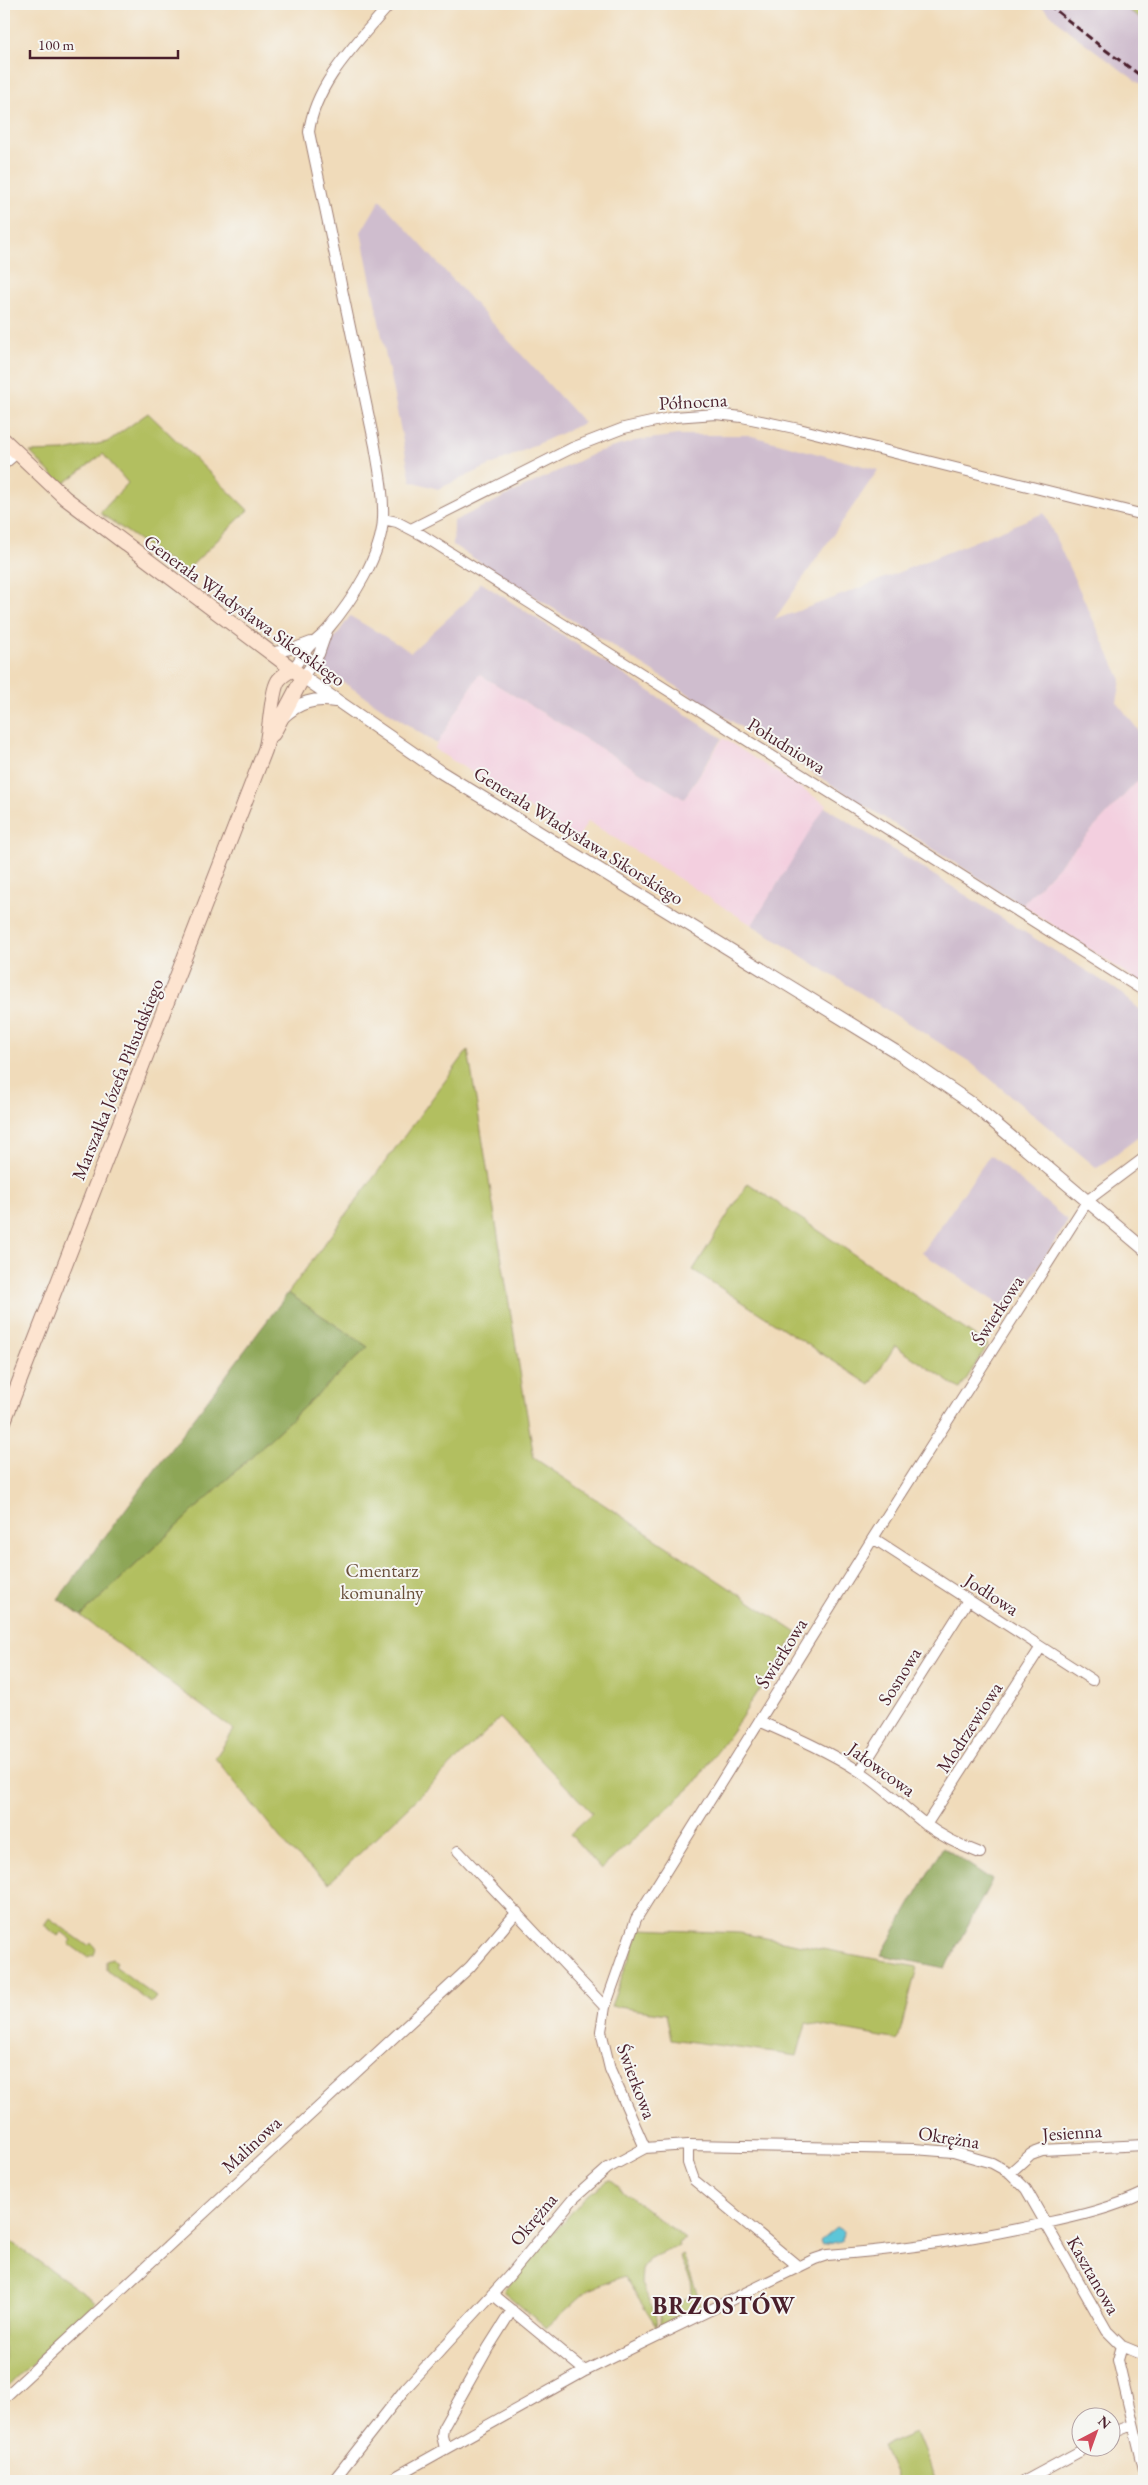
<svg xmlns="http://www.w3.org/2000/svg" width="1148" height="2485" font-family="'EB Garamond',serif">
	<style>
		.built { fill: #f3cfdf }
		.industrial { fill: #cfbdce }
		.green { fill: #b2bf61; stroke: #7e6f46 }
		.forest { fill: #8da657; stroke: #6c6241 }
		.water { fill: #5dc6d8; stroke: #547282 }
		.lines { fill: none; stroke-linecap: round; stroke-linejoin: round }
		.minor-casing { stroke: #9d7d72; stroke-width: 12 }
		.tertiary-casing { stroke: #9d7d72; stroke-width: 14 }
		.secondary-casing { stroke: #9d7d72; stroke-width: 16 }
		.minor { stroke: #fff; stroke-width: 10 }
		.tertiary { stroke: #fff; stroke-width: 12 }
		.secondary { stroke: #fde4d0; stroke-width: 14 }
		.rail { stroke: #4a1f2b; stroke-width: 3; stroke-dasharray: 8 4; stroke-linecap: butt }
		.labels { text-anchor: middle; stroke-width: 4; stroke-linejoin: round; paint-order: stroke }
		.street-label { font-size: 19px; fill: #4a1f2b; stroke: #f6f6f2 }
		.park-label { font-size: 19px; fill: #694f3b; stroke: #f6f6f2 }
		.district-label { font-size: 24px; font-weight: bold; letter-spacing: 1px; fill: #4a1f2b; stroke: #f6f6f2 }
	</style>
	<rect width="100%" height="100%" fill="#f6f6f2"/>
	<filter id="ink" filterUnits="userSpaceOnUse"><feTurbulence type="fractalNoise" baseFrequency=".02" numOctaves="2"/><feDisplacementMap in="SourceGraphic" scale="10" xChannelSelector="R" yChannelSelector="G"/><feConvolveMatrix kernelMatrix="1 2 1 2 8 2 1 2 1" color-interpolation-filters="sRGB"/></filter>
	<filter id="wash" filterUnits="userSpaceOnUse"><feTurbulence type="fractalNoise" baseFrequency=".0096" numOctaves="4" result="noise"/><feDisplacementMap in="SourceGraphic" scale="20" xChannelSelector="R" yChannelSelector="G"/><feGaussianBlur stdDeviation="1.12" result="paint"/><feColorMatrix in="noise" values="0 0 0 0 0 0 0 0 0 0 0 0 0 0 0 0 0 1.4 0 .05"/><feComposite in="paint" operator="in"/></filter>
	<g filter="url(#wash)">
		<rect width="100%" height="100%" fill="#f0dbba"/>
		<path class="built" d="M479,674L684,799L723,738L827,805L752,925L588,821L578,838L434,749Z
			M1144,774V985L1022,905Z"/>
		<path class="industrial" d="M1039,4H1119L1144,20V87L1070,32Z
			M380,200L584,423L438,489L411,481L361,232Z
			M678,435H748L878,470L774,620L860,588L1044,513L1121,680L1117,702L1144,738V774L1022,905L453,545L454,521L597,452L635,441Z
			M480,582L722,738L684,799L479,674L437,744L320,667L330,645L350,616L411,652L469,599Z
			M825,807L1117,990L1144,1013V1133L1097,1168L970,1062L752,925Z
			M990,1155L1068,1221L1010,1311L922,1253Z"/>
		<path class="green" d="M1119,4H1144V20Z
			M148,413L248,510L185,572L100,513L128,483L103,454L62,485L30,452L64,451L107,442Z
			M468,1050L534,1458L797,1633L733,1730L693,1785L601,1869L570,1834L592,1813L500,1718L329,1883L290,1850L215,1758L234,1730L81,1616L368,1347L288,1293Z
			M748,1183L988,1345L960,1389L895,1346L870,1385L693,1270Z
			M49,1918L88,1946L91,1943L96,1949L94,1955L87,1957L69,1944L72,1940L62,1932L58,1936L44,1925Z
			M640,1929L740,1933L917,1967L898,2040L806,2023L797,2056L671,2039L666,2014L611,2006Z
			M112,1959L117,1963L115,1966L156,1997L151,2003L106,1970V1961Z
			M609,2180L685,2239L678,2243L679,2246L650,2258L642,2270L641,2284L655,2311L657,2328L624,2276L588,2290L546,2328L503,2291L585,2197Z
			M4,2237L96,2302L4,2390Z
			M683,2254L702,2307L660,2327V2313L687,2298L692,2291L691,2282L680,2256Z
			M916,2432L936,2481H897L882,2446Z"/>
		<path class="forest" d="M288,1293L368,1347L81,1616L58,1599Z
			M943,1847L992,1880L945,1968L881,1955Z"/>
		<path class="water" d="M836,2228L843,2232L842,2241L822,2245L820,2241Z"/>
	</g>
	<g filter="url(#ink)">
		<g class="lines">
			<defs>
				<path id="minor" d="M4,464L17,453
					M383,519L397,522L422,535L1144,991
					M411,529L572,448L624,428L674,417L716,414L742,417L799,429L1144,515
					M270,653L295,648L311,642
					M293,669C298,662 303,654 308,648C314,641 322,636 328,629C351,602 382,555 383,518C384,494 379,470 375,446L309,132C315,82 359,41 390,4
					M303,677L319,654L327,631
					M873,1538L1092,1680
					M759,1721C793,1736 828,1751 859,1771C883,1786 903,1807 925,1824C941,1836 961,1846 980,1853
					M860,1771L968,1600
					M926,1825L1041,1647
					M458,1851L605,2007
					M688,2145V2163L694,2180L799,2267
					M645,2148L610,2069L601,2031L605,2007L636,1919L873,1538L1088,1200L1144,1158
					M1010,2173L1031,2154L1042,2150L1144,2145
					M492,2294L585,2371
					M1122,2346L1118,2360L1144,2469
					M4,2398L470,1967L517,1912
					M1110,2434L1132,2425
					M445,2448L442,2436L443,2428L488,2348L512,2310
					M333,2481L405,2389L509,2276L573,2199L608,2168L645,2148L688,2145L914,2149L953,2152L992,2163L1010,2173L1026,2189L1107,2331L1122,2346L1144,2355
					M388,2481L585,2371L815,2259L827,2255C901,2250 973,2239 1046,2223C1079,2216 1113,2208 1144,2193
					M1025,2481L1086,2448"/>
				<path id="tertiary" d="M303,677L439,771L895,1051L971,1103L1144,1249
					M283,717C299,702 314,698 335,701"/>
				<path id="secondary" d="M4,440L65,498L303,677L273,734
					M4,1421L265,750C270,734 271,692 278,681C281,676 287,673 293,669"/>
			</defs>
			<use href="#minor" class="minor-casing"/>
			<use href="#tertiary" class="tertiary-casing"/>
			<use href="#secondary" class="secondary-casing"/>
			<use href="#minor" class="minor"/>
			<use href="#tertiary" class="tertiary"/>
			<use href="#secondary" class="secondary"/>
			<path class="rail" d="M1048,4L1100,46L1144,78"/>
		</g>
	</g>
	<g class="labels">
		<g class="street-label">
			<text transform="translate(693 401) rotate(-3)" y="7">Północna</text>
			<text transform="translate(245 610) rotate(36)" y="7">Generała Władysława Sikorskiego</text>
			<text transform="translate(787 745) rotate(32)" y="7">Południowa</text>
			<text transform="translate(579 835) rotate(32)" y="7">Generała Władysława Sikorskiego</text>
			<text transform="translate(117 1079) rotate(-68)" y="7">Marszałka Józefa Piłsudskiego</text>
			<text transform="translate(997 1310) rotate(-57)" y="7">Świerkowa</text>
			<text transform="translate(992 1594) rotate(33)" y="7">Jodłowa</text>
			<text transform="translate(781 1653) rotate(-58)" y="7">Świerkowa</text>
			<text transform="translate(899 1676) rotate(-58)" y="7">Sosnowa</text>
			<text transform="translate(969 1727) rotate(-57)" y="7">Modrzewiowa</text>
			<text transform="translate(882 1769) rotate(36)" y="7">Jałowcowa</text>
			<text transform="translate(637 2081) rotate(69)" y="7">Świerkowa</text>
			<text transform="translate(1072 2132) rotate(-4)" y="7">Jesienna</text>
			<text transform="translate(949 2137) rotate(9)" y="7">Okrężna</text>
			<text transform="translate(251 2144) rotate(-43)" y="7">Malinowa</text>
			<text transform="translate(533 2219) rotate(-50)" y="7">Okrężna</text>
			<text transform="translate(1094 2275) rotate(60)" y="7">Kasztanowa</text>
		</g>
		<g class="park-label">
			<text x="382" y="1577">Cmentarz<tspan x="382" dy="22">komunalny</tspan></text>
		</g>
		<g class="district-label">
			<text x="724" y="2314">BRZOSTÓW</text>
		</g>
	</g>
	<rect width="1148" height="2485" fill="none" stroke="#f6f6f2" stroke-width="20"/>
	<g transform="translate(1096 2432) rotate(41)"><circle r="24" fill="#f6f6f2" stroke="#b1a0a2"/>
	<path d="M0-4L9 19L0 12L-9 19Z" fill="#d1495b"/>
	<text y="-8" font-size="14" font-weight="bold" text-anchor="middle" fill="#4a1f2b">N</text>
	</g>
	<path d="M30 50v8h148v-8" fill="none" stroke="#4a1f2b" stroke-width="2.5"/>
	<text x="38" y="50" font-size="15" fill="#4a1f2b" stroke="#f6f6f2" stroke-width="4" paint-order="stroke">100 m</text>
</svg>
